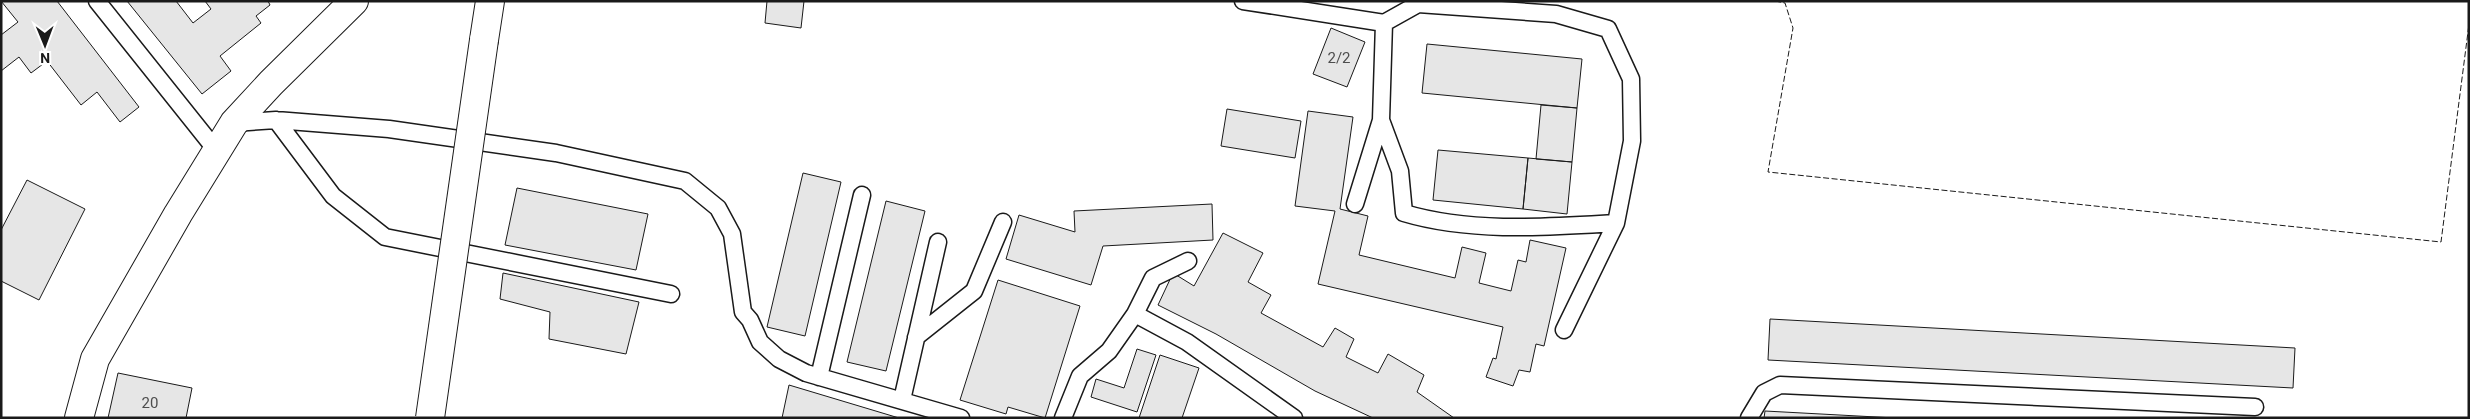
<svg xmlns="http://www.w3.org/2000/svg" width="2470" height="419" font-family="Roboto,sans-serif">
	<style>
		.building { fill: #e6e6e6; stroke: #1a1a1a }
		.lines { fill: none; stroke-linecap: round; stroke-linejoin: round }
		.lane-casing { stroke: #1a1a1a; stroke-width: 19 }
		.street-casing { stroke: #1a1a1a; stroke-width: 30 }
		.secondary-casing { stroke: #1a1a1a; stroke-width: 30 }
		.lane { stroke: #fff; stroke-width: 16 }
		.street { stroke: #fff; stroke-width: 28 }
		.secondary { stroke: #fff; stroke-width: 28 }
		.secondary-bridge-casing { stroke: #1a1a1a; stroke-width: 30; stroke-linecap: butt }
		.secondary-bridge { stroke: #fff; stroke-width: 28 }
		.fence { stroke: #1a1a1a; stroke-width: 1; stroke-dasharray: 6 2.5; stroke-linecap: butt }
		.labels { text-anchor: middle; stroke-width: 4; stroke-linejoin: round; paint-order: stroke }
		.number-label { font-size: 15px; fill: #4d4d4d }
	</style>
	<rect width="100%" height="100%" fill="#fff"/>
	<path class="building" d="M1,1H57L139,107L120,122L97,92L81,105L47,61L31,73L19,57L1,71V35L18,22Z
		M127,1H176L193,23L211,9L205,1H268L270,5L256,16L261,23L220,56L231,71L202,94Z
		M767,1H804L801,28L765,23Z
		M1331,28L1365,42L1347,87L1313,74Z
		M1427,44L1582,59L1577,108L1422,93Z
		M1541,105L1577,108L1572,162L1536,159Z
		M1227,109L1301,121L1295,158L1221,146Z
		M1308,111L1353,117L1340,209L1368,216L1359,255L1455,278L1462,247L1486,253L1479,283L1511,291L1518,260L1526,262L1530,240L1566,248L1544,346L1536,344L1530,372L1519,370L1513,386L1486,377L1493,358L1496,359L1503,327L1318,284L1335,211L1295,206Z
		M1438,150L1528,158L1523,209L1433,200Z
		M1528,158L1572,162L1567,214L1523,209Z
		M803,173L841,182L805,336L767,327Z
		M27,180L85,209L39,300L1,281V230Z
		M517,188L648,214L636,270L505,245Z
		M886,201L925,211L886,371L847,362Z
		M1212,204L1213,240L1103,246L1091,285L1006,259L1019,215L1075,232L1074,211Z
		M1223,233L1263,253L1248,282L1271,295L1261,313L1323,347L1335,328L1354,339L1346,357L1378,373L1388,354L1424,375L1417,392L1454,418H1373L1315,391L1216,334L1158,305L1173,273L1194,286Z
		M503,273L639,302L626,354L549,339L550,312L500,299Z
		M998,280L1080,306L1045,418L1008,407L1006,414L960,400Z
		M1770,319L2295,348L2293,388L1768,360Z
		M1137,349L1156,355L1137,412L1091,397L1096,379L1124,388Z
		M1160,355L1199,368L1182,418H1139Z
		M118,373L192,388L186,418H108Z
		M789,385L899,418H782Z
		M1765,411L1895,418H1764Z"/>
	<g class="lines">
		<defs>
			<path id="lane" d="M97,1L216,150
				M1243,1L1384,23
				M276,120L333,196L385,237L671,294
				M1381,120L1400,171L1404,213C1471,233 1547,227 1616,223
				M234,123L276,120L389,129L556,153L685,181L718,208L732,234L743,312L750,320L760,342L779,359L806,373L961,418
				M1355,204L1381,120L1384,23L1418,4L1556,14L1608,29L1631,79L1632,141L1616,223L1564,330
				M1135,314L1187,342L1294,418
				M916,337L974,291L1003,222
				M819,377L862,195
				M902,400L938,242
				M1063,418L1080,376L1109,351L1135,314L1153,278L1188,261
				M1749,418L1764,393L1780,385L2255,407"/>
			<path id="street" d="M79,418L95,359L178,214L234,123L271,83L354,1"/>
			<path id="secondary" d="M484,40L490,1"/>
		</defs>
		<use href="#lane" class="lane-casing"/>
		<use href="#street" class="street-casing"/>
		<use href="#secondary" class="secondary-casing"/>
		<use href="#lane" class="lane"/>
		<use href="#street" class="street"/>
		<use href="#secondary" class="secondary"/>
		<defs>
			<path id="secondary-bridge" d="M430,418L484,40"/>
		</defs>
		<use href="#secondary-bridge" class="secondary-bridge-casing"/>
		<use href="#secondary-bridge" class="secondary-bridge"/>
		<path class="fence" d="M1775,1L1785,3L1793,28L1768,172L2441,242L2469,24"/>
	</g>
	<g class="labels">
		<g class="number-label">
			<text x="1339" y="63">2/2</text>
			<text x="150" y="408">20</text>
		</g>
	</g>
	<rect width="2470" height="419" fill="none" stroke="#1a1a1a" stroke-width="5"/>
	<g transform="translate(45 45) rotate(179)" stroke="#ffffff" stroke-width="4" paint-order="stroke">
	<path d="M0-4L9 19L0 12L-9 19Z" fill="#1a1a1a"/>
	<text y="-8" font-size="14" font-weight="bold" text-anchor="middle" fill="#1a1a1a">N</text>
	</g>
</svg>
